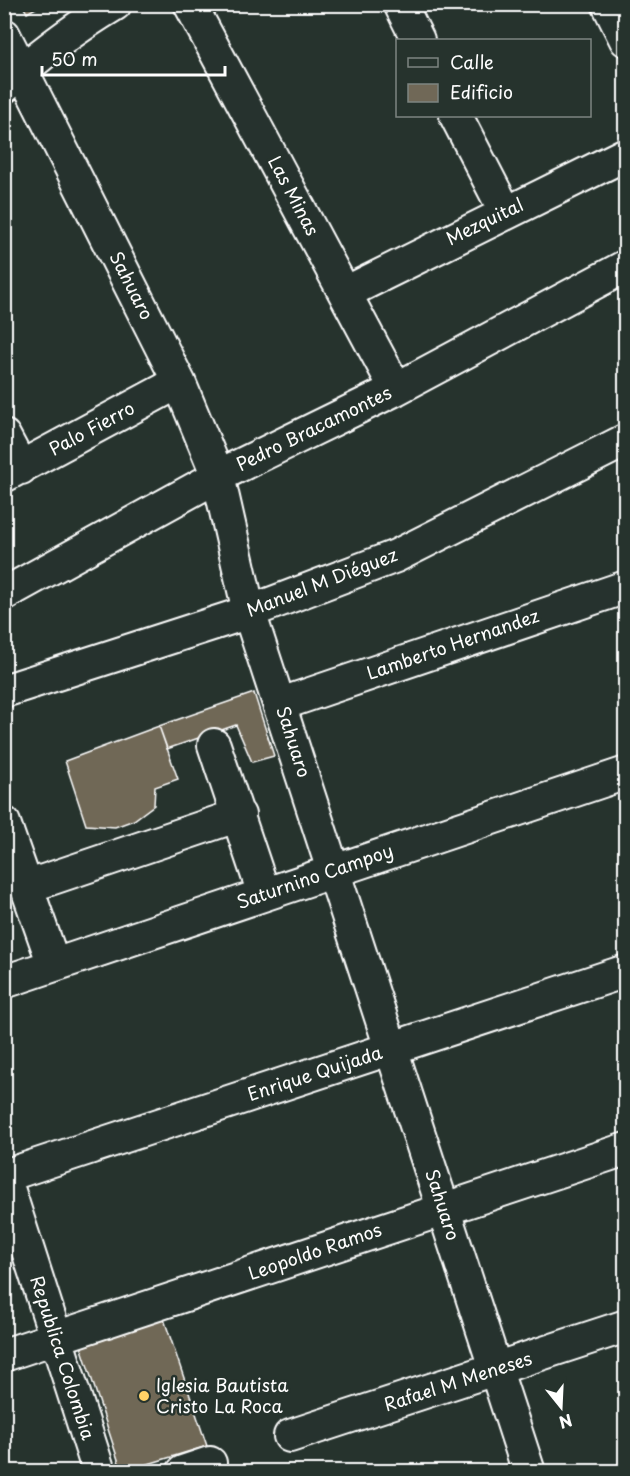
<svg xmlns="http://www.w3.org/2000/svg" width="630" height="1476" font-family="'Playpen Sans',sans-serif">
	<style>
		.building { fill: #706857; stroke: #fff; stroke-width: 1.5 }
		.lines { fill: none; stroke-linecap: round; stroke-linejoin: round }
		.minor-casing { stroke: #fff; stroke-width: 36 }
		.minor { stroke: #26332d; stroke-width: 32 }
		.poi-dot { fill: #ffd166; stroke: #26332d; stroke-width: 2 }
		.labels { text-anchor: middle; stroke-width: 5; stroke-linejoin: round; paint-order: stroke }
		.street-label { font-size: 18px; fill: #fff; stroke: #26332d }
		.poi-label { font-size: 18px; fill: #fff; stroke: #26332d; text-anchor: start }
	</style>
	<rect width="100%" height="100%" fill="#26332d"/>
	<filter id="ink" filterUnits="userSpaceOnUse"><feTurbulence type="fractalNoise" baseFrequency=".0167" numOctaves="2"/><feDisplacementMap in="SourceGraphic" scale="12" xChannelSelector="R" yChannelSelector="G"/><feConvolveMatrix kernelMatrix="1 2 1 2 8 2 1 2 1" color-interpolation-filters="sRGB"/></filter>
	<g filter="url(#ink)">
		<path class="building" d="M22,4H43L27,13Z
			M254,693L274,756L252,762L236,725L167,749L159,726Z
			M159,726L178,779L155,787L154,805L134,820L115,827L86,825L65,761Z
			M164,1319L207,1446L122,1472L81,1346Z"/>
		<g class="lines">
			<defs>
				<path id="minor" d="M190,4L396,389
					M400,4L418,40
					M608,4L626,40
					M4,35L179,382L218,476L249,612L529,1472
					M4,87C37,56 75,28 115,4
					M456,116L505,211
					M345,293L626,154
					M4,436L21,468
					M4,476L179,382
					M4,594L218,476L396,389L626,266
					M4,691L249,612L396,556L626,440
					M281,704L626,587
					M214,745L264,894
					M4,823L54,965
					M26,887L239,815
					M4,982L626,773
					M4,1176L626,971
					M4,1176L99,1472
					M4,1355L626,1149
					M290,1436L626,1326
					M183,1472L210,1463"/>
			</defs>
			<use href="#minor" class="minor-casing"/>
			<use href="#minor" class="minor"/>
		</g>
	</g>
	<circle class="poi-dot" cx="144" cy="1396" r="6"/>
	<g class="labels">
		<g class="street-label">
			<text transform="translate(293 196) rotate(62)" y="6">Las Minas</text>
			<text transform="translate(485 222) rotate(-26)" y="6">Mezquital</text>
			<text transform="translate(131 286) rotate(63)" y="6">Sahuaro</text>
			<text transform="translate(92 429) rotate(-28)" y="6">Palo Fierro</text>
			<text transform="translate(314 429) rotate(-26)" y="6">Pedro Bracamontes</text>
			<text transform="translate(322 583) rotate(-21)" y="6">Manuel M Diéguez</text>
			<text transform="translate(453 645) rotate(-19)" y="6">Lamberto Hernandez</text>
			<text transform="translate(293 742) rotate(72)" y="6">Sahuaro</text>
			<text transform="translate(315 877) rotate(-19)" y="6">Saturnino Campoy</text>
			<text transform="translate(315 1074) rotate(-18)" y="6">Enrique Quijada</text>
			<text transform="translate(442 1205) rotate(72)" y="6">Sahuaro</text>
			<text transform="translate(315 1252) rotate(-19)" y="6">Leopoldo Ramos</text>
			<text transform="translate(62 1358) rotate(72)" y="6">Republica Colombia</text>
			<text transform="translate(458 1382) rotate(-18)" y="6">Rafael M Meneses</text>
		</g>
		<g class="poi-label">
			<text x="156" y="1392">Iglesia Bautista<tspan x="156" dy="21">Cristo La Roca</tspan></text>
		</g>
	</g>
	<rect width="630" height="1476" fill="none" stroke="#26332d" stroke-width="24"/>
	<rect x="12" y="12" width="606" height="1452" fill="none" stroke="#fff" stroke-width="2" filter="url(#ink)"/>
	<rect x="396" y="39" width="195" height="78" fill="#26332d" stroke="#7d8581" stroke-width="1.5"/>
	<rect x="408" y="58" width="30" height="9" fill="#26332d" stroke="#7d8581" stroke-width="1.5"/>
	<text x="450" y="69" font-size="18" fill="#ffffff">Calle</text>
	<rect x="408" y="84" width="30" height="18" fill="#706857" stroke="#7d8581" stroke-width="1.5"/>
	<text x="450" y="99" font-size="18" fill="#ffffff">Edificio</text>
	<g transform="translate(561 1407) rotate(162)" stroke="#26332d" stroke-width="4.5" paint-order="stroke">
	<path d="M0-4.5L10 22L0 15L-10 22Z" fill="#ffffff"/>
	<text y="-9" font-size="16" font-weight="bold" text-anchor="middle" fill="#ffffff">N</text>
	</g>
	<path d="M42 66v9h183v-9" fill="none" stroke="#ffffff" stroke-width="3"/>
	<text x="51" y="66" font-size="18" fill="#ffffff" stroke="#26332d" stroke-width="4.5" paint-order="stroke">50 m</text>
</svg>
